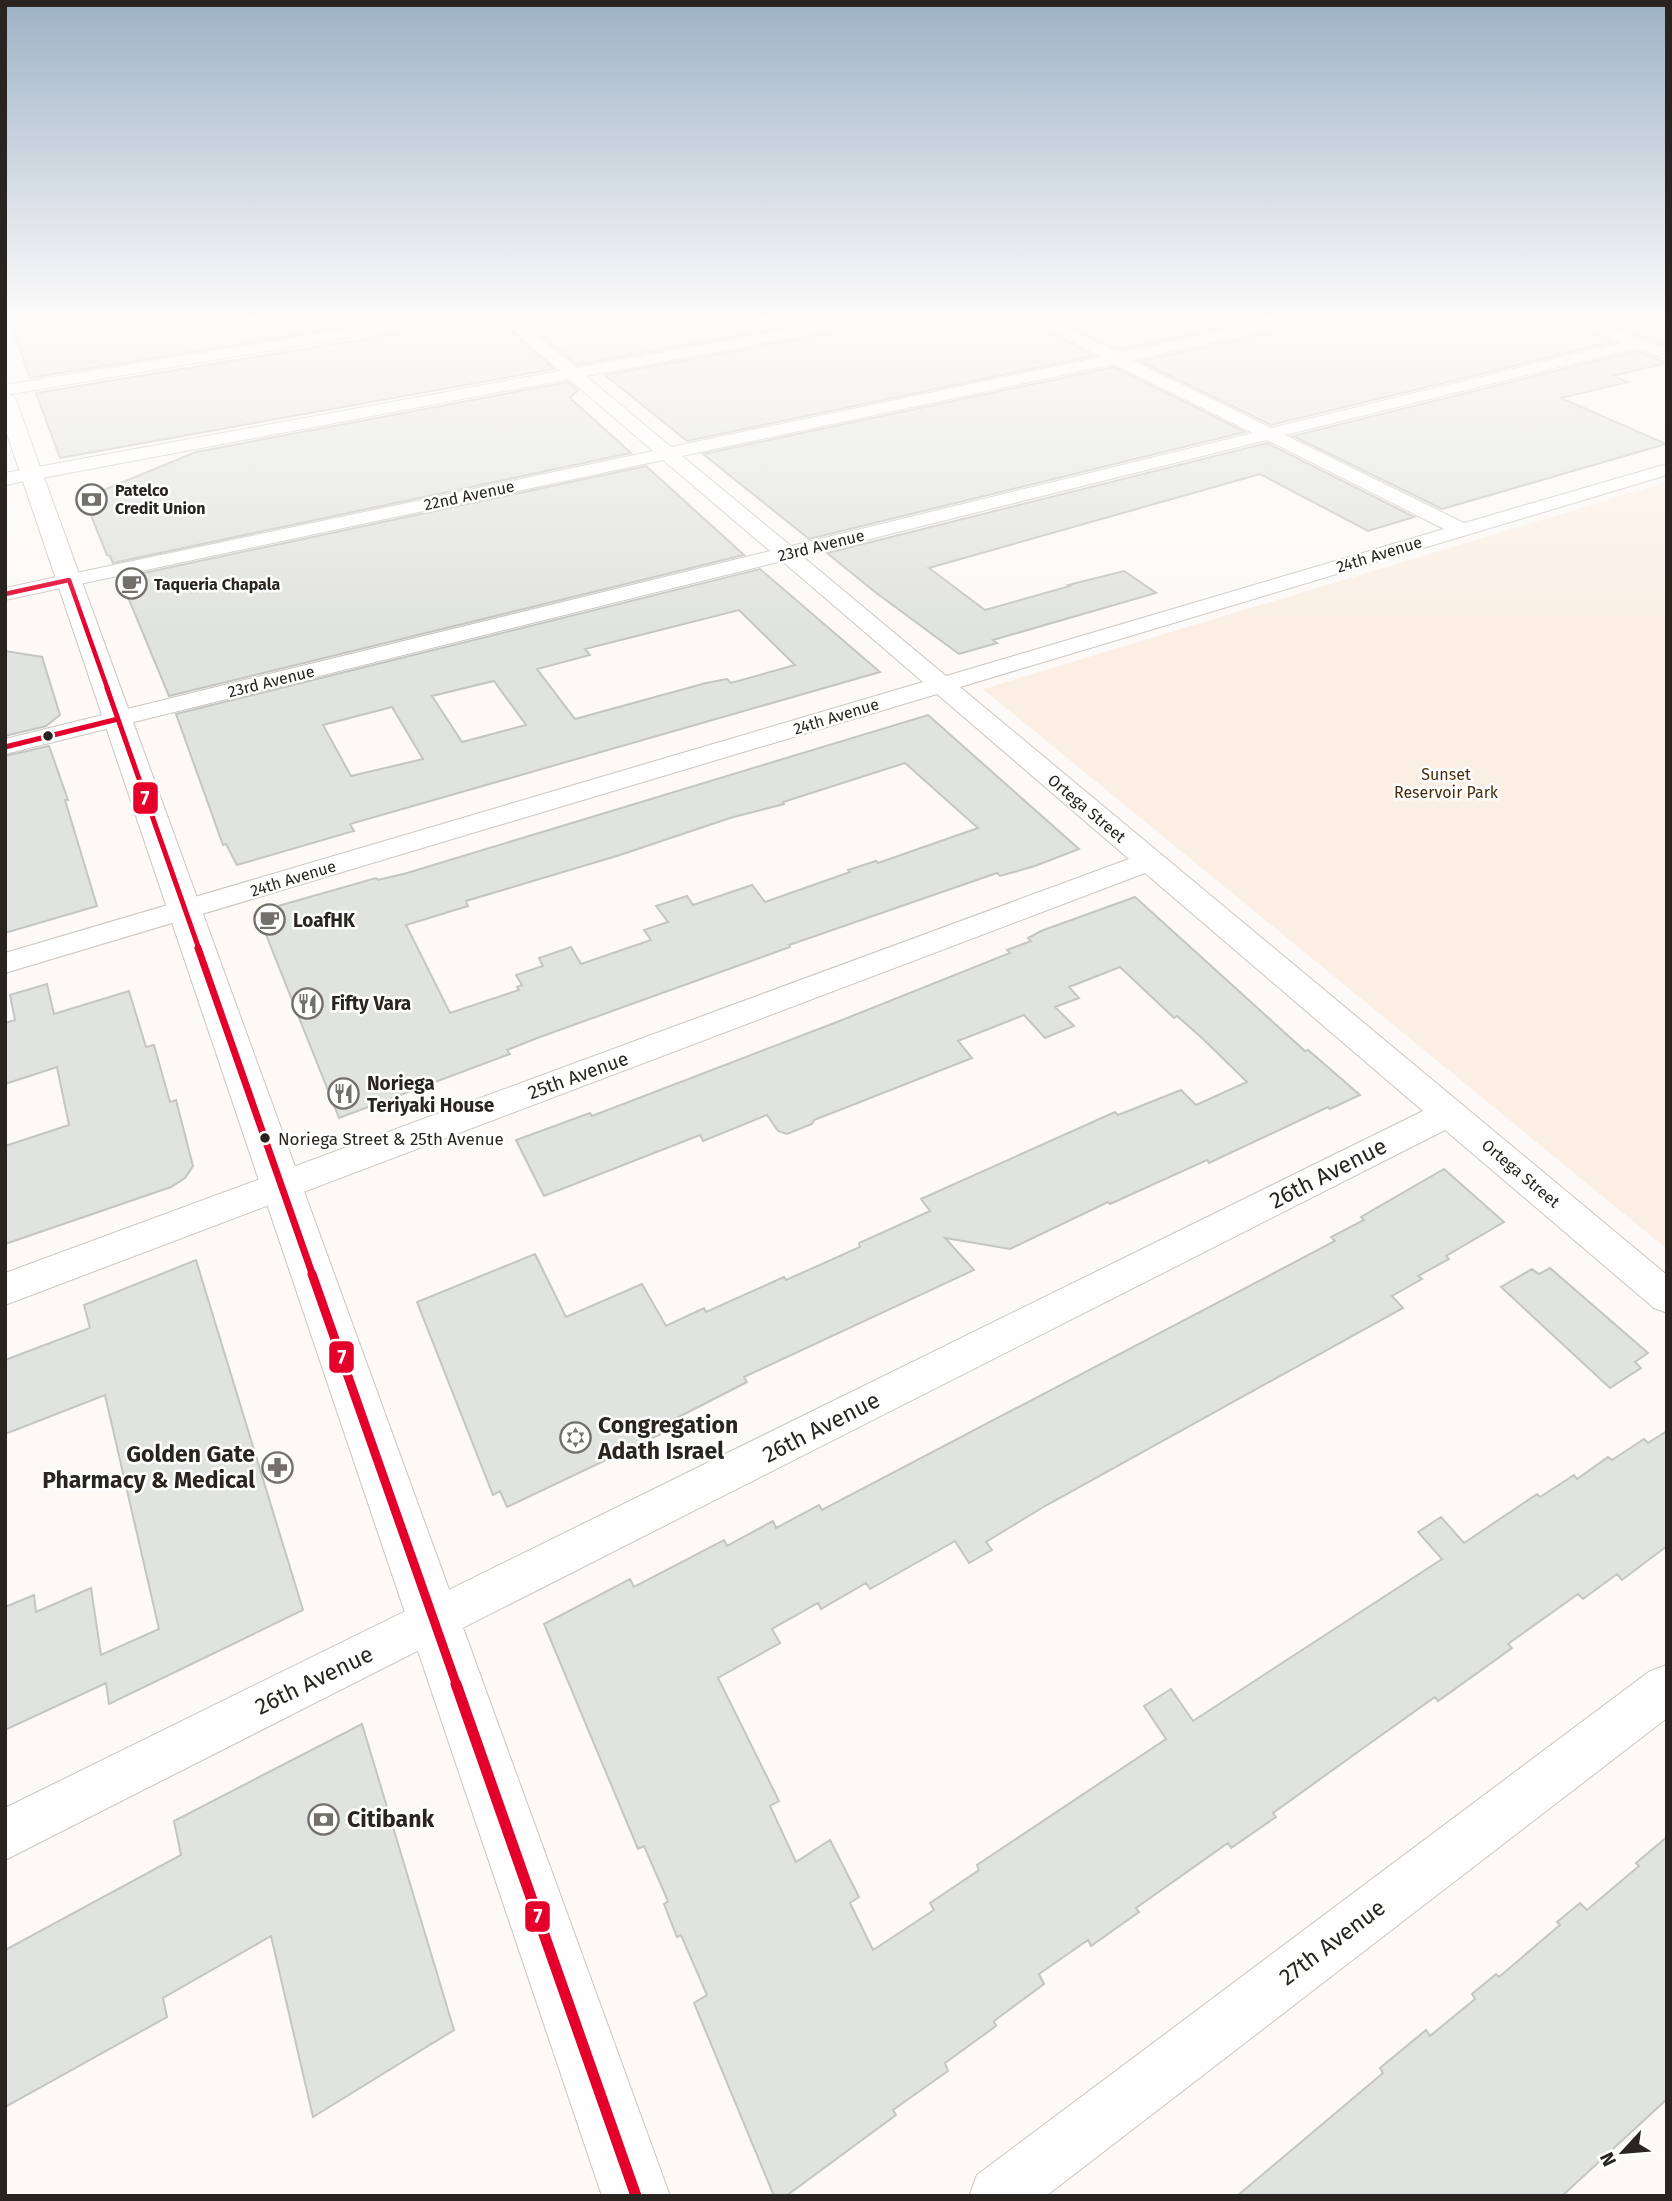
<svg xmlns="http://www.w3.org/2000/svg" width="1672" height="2201" font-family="'Fira Sans',sans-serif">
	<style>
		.green { fill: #fbefe4 }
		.building { fill: #e1e3e1; stroke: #c4c6c4; stroke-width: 2; fill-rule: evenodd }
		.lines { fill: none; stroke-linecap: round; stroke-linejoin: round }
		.street-casing { stroke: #cac6c2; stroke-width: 2 }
		.secondary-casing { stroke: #cac6c2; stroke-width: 2 }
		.highway-casing { stroke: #cac6c2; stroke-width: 2 }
		.street { fill: #fffefe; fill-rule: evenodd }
		.secondary { fill: #fffefe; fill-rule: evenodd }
		.highway { fill: #fffefe; fill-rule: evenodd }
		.bus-1-far4-casing { stroke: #fff; stroke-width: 8 }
		.bus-1-far3-casing { stroke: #fff; stroke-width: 10 }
		.bus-1-far2-casing { stroke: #fff; stroke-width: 12 }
		.bus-1-far1-casing { stroke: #fff; stroke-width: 14 }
		.bus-1-casing { stroke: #fff; stroke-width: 17 }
		.bus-1-far4 { stroke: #e4002b; stroke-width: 4.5 }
		.bus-1-far3 { stroke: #e4002b; stroke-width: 5 }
		.bus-1-far2 { stroke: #e4002b; stroke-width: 7 }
		.bus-1-far1 { stroke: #e4002b; stroke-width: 9 }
		.bus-1 { stroke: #e4002b; stroke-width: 11 }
		.bus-dot { fill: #29241f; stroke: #fff; stroke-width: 2.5 }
		.labels { text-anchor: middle; stroke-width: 5; stroke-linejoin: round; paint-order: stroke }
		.far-poi-label { font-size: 16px; font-weight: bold; fill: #29241f; stroke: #fff; text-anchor: start }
		.far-street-label { font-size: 16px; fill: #29241f; stroke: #fff }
		.far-park-label { font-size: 16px; fill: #492b09; stroke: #fff }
		.bus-label { font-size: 17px; fill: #29241f; stroke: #fff; text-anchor: start }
		.poi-label { font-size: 19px; font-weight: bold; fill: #29241f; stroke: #fff; text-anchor: start }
		.street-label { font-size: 19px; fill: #29241f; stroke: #fff }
		.near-street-label { font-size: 23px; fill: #29241f; stroke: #fff }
		.near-poi-label { font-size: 23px; font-weight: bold; fill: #29241f; stroke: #fff; text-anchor: start }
		.line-badge { stroke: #fff; stroke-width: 2.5 }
		.badge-label { font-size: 19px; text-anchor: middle; font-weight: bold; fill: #fff }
	</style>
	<rect width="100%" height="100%" fill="#fcf9f6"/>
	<path class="green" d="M1667,482V1249L983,689Z"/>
	<path class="building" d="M50,319H376L370,323L30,378L11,325Z
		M486,319H498L554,369L60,458L36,393Z
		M521,319H829L577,365Z
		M878,319H1028L1093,356L687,441L605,375L869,326Z
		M1055,319H1267L1118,350Z
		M1312,319H1560L1612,342L1271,425L1140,361L1303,326Z
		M1592,319H1667V346Z
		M1636,351L1667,363L1613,376L1628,382L1561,398L1666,444L1442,509L1293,436Z
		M1114,367L1245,432L809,539L703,454Z
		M568,382L578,390L570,398L631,453L113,563L110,556L107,555L84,498L196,452Z
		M1267,443L1414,517L1368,531L1260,474L929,568L985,610L1070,586L1068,585L1124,571L1156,593L993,640L997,643L959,654L875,592L827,553Z
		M646,466L744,555L169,696L120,578Z
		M760,569L880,672L350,824L354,831L237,865L226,844L223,845L176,714ZM739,610L795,665L731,683L727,679L706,683L575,719L537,669L590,655L585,649ZM494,681L526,725L462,742L432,696ZM392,707L423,759L351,776L323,725Z
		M5,651L42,657L60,715L46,726L5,736Z
		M928,715L1079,849L1035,866L1000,876L997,873L789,945L790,947L540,1037L507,1050L510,1054L339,1118L257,912L376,878L378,880L407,873ZM905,763L978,828L878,863L876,861L848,870L850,872L765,902L752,885L693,905L687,896L656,906L668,922L644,930L651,940L581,964L571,947L539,958L543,966L516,975L522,985L517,987L519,990L450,1013L406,925L468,906L466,901L620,855L730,818L784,804L783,802Z
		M49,746L68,800H65L97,906L5,933V756Z
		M1135,897L1305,1051L1308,1050L1360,1095L1330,1109L1328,1107L1209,1163L1207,1160L1110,1204L1108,1202L1010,1249L945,1238L974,1270L744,1377L747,1382L665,1424L669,1430L507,1507L500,1491L493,1495L417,1302L535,1254L566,1317L642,1284L666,1326L704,1308L706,1312L784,1277L786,1280L860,1247L859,1243L930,1211L921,1199L1115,1112L1118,1115L1181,1090L1196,1105L1247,1082L1202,1038L1177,1016L1174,1018L1120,967L1069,987L1079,998L1055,1007L1074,1026L1045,1038L1024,1015L958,1041L972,1058L814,1120L812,1124L787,1134L778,1131L767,1115L703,1141L700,1135L544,1196L516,1140L590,1113L592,1116L837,1022L1010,953L1007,950L1031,941L1028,938L1041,931Z
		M47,984L54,1014L129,991L146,1047L154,1045L170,1102L176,1100L193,1166L185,1178L171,1187L5,1244V1146L69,1125L57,1067L5,1084V1023L15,1020L10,995Z
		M1444,1169L1504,1222L1446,1256L1449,1259L1418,1276L1422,1279L1392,1296L1403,1308L1045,1506L986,1542L992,1550L969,1563L955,1541L870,1589L866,1583L821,1609L818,1603L772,1629L780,1643L718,1678L779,1801L770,1806L796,1862L830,1840L859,1897L850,1903L873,1950L934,1910L930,1903L979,1870L977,1865L1166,1739L1144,1706L1171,1689L1193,1721L1442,1559L1418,1532L1441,1517L1464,1543L1537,1494L1540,1497L1574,1475L1577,1479L1608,1457L1612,1460L1644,1439L1648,1443L1667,1431V1546L1622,1580L1617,1574L1583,1599L1578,1594L1508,1644L1512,1648L1438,1701L1435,1697L1355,1754L1273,1813L1276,1817L1231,1848L1228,1843L1136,1908L1139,1912L1091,1946L1088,1940L1039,1974L1044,1984L994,2021L996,2026L945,2063L948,2071L893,2110L896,2115L786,2196H774L694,2003L707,1995L681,1935L677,1937L664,1904L668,1901L644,1846L638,1849L544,1624L630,1579L634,1587L724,1540L727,1546L773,1521L776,1528L819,1505L822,1510L1335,1241L1331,1237L1364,1220L1361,1217Z
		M196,1260L303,1610L109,1704L106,1683L5,1730V1607L34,1595L36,1612L91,1588L101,1655L159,1629L105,1395L5,1434V1360L90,1328L84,1305Z
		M1550,1268L1648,1353L1635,1362L1641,1368L1610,1388L1501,1287L1532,1269L1539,1274Z
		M362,1724L454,2030L313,2117L271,1936L163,1998L167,2017L5,2107V1950L181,1855L174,1821Z
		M1667,1837V2099L1562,2196H1237L1383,2073L1380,2068L1426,2030L1430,2036L1475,1999L1472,1994L1496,1974L1499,1977L1560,1925L1557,1922L1580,1903L1587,1910L1639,1866L1636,1863Z"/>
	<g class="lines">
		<defs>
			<path id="street" d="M408,319H443L436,323L5,395V385Z
				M501,319H517L576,368L844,319H876L869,323L586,376L671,447L1101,357L1030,319H1049L1118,353L1280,319H1309L1302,323L1132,360L1271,428L1621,343L1562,319H1584L1667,349V359L1636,348L1285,435L1464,523L1667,464V475L960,687L1667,1275V1313L1654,1308L1445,1130L5,1860V1808L1423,1111L1145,873L5,1305V1273L1129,859L937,694L5,973V953L923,682L782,561L5,754V739L770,551L663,460L5,600V588L653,451L569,379L5,485V473L560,371ZM1114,364L1253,433L791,546L682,456ZM1267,440L1444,529L946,676L802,556Z
				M1667,1665V1718L1046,2196H969L977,2175L1650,1671Z"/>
			<path id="secondary" d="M5,392L15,398L670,2196H602L5,428Z"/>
			<path id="highway" d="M5,319H16L7,324Z"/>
		</defs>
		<use href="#street" class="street-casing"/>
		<use href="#secondary" class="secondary-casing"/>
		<use href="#highway" class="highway-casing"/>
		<use href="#street" class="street"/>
		<use href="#secondary" class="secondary"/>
		<use href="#highway" class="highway"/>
		<defs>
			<path id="bus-1-far4" d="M5,594L69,580L108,690"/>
			<path id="bus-1-far3" d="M107,688L199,949
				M5,747L118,719"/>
			<path id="bus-1-far2" d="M198,948L313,1276"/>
			<path id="bus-1-far1" d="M312,1274L457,1686"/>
			<path id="bus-1" d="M456,1684L636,2196"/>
		</defs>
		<use href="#bus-1-far4" class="bus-1-far4-casing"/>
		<use href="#bus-1-far3" class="bus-1-far3-casing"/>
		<use href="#bus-1-far2" class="bus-1-far2-casing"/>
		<use href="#bus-1-far1" class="bus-1-far1-casing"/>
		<use href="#bus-1" class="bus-1-casing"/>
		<use href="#bus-1-far4" class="bus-1-far4"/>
		<use href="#bus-1-far3" class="bus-1-far3"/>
		<use href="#bus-1-far2" class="bus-1-far2"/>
		<use href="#bus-1-far1" class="bus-1-far1"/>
		<use href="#bus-1" class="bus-1"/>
	</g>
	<linearGradient id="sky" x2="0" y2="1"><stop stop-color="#9db2c6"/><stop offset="0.51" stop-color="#fefcfb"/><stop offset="1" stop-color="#fefcfb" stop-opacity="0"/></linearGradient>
	<rect width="1672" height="627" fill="url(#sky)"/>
	<defs>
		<symbol id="bank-ring" viewBox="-11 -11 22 22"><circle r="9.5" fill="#fff" stroke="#736f6a" stroke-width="1.5"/><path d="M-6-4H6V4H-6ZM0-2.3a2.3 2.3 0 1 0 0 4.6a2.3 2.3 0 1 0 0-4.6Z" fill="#736f6a"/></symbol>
		<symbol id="cafe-ring" viewBox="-11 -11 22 22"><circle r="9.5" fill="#fff" stroke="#736f6a" stroke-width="1.5"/><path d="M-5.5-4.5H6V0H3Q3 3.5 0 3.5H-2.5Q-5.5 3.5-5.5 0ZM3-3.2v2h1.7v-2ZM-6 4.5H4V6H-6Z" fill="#736f6a"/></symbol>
		<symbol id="restaurant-ring" viewBox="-11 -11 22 22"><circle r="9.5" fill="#fff" stroke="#736f6a" stroke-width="1.5"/><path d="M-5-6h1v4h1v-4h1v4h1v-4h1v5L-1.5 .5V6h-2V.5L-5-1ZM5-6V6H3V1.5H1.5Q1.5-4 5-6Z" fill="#736f6a"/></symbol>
		<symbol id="synagogue-ring" viewBox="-11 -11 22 22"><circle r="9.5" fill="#fff" stroke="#736f6a" stroke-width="1.5"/><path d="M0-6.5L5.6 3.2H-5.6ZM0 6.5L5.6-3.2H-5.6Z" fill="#736f6a"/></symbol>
		<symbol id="pharmacy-ring" viewBox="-11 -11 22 22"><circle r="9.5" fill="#fff" stroke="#736f6a" stroke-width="1.5"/><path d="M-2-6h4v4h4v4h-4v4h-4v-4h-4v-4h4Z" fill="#736f6a"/></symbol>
	</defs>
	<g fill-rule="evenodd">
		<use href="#bank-ring" x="74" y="482" width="35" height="35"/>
		<use href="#cafe-ring" x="114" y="566" width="35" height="35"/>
		<use href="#cafe-ring" x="252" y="902" width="35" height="35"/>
		<use href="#restaurant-ring" x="290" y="986" width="35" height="35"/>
		<use href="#restaurant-ring" x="326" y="1076" width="35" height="35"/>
		<use href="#synagogue-ring" x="558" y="1420" width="35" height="35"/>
		<use href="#pharmacy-ring" x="260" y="1450" width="35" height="35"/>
		<use href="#bank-ring" x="306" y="1802" width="35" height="35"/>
	</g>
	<g class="bus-dot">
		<circle cx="48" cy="736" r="6"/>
		<circle cx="265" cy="1138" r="6"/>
	</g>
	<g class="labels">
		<g class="far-poi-label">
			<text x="115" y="496">Patelco<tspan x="115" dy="18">Credit Union</tspan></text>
			<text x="154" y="590">Taqueria Chapala</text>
		</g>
		<g class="far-street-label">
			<text transform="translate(469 495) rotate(-12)" y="6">22nd Avenue</text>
			<text transform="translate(821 545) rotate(-14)" y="6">23rd Avenue</text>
			<text transform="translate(1379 554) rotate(-17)" y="6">24th Avenue</text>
			<text transform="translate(271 681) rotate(-14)" y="6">23rd Avenue</text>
			<text transform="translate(836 716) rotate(-17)" y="6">24th Avenue</text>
			<text transform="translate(1087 808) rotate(40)" y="6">Ortega Street</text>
			<text transform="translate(293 878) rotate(-17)" y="6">24th Avenue</text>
			<text transform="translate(1521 1173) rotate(40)" y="6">Ortega Street</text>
		</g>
		<g class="far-park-label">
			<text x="1446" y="780">Sunset<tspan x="1446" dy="18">Reservoir Park</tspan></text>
		</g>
		<g class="bus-label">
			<text x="278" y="1145">Noriega Street &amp; 25th Avenue</text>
		</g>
		<g class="poi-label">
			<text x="293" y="927">LoafHK</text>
			<text x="331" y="1010">Fifty Vara</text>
			<text x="367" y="1090">Noriega<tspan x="367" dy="22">Teriyaki House</tspan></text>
		</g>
		<g class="street-label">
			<text transform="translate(578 1075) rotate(-20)" y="7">25th Avenue</text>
		</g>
		<g class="near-street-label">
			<text transform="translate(1328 1173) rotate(-27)" y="8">26th Avenue</text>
			<text transform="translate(821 1427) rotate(-27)" y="8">26th Avenue</text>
			<text transform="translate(314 1680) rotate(-26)" y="8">26th Avenue</text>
			<text transform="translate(1332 1942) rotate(-37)" y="8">27th Avenue</text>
		</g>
		<g class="near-poi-label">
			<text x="598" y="1433">Congregation<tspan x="598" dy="26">Adath Israel</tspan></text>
			<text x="255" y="1462" text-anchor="end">Golden Gate<tspan x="255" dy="26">Pharmacy &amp; Medical</tspan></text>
			<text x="347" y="1827">Citibank</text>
		</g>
	</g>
	<g class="line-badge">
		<rect x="132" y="781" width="27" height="34" rx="7" fill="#e4002b"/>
		<rect x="328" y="1340" width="27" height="34" rx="7" fill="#e4002b"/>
		<rect x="524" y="1900" width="27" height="33" rx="7" fill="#e4002b"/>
	</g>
	<g class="badge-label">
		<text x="145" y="805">7</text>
		<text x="342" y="1364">7</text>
		<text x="538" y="1923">7</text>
	</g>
	<rect width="1672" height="2201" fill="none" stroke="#29241f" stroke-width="14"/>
	<g transform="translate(1623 2152) rotate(244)" stroke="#ffffff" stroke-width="5" paint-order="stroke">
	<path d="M0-5L12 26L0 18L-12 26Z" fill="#29241f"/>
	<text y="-10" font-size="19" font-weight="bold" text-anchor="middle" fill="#29241f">N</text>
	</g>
</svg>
